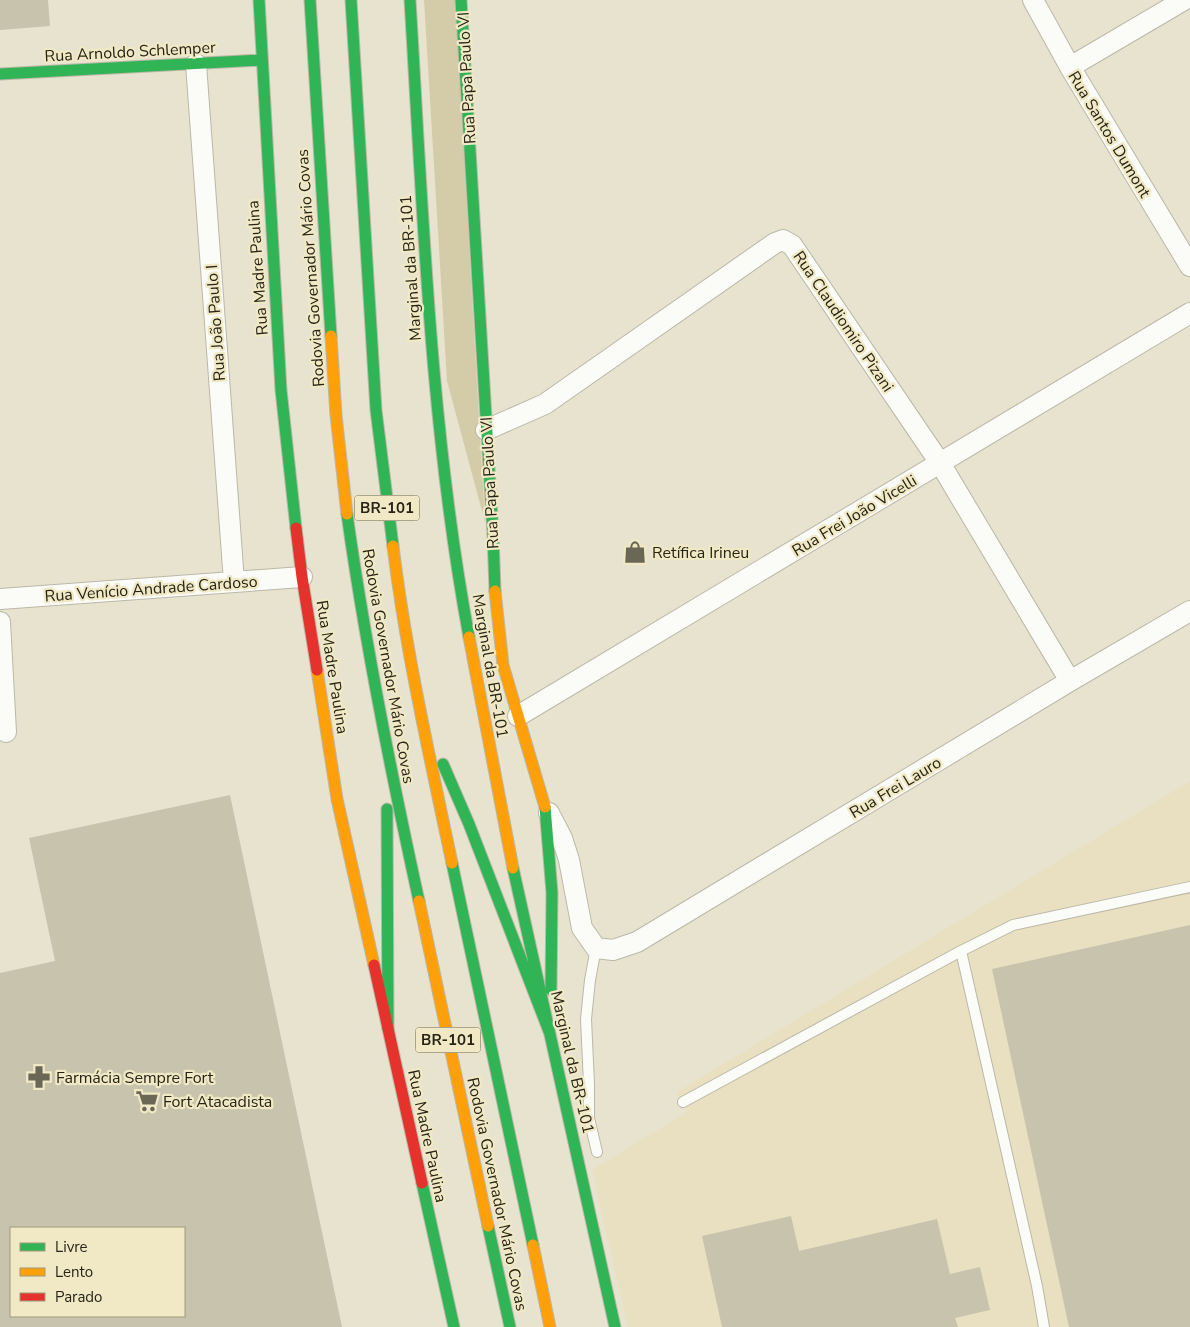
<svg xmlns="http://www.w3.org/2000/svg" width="1190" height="1327" font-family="'Nunito Sans',sans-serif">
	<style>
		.built { fill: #e8e0c0 }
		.green { fill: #d4cca9 }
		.building { fill: #c7c3ad; fill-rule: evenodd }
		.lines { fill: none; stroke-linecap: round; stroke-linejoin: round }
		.lane-casing { stroke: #bbb8a8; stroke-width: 12 }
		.street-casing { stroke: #bbb8a8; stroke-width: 22 }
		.fast-casing { stroke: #bbb8a8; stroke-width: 13 }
		.slow-casing { stroke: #bbb8a8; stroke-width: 13 }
		.jam-casing { stroke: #bbb8a8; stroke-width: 13 }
		.lane { stroke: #fbfbf8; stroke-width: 10 }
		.street { stroke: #fbfbf8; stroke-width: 20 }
		.fast { stroke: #30b455; stroke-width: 11 }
		.slow { stroke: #ff9f0a; stroke-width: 11 }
		.jam { stroke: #e5322d; stroke-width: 11 }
		.labels { text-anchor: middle; stroke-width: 4.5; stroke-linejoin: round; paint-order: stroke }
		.shield { fill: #f1e9c5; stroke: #645f4b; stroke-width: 1 }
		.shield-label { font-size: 15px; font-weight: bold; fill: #272417 }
		.street-label { font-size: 16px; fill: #272417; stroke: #f1e9c5 }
		.poi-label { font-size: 16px; fill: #272417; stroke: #f1e9c5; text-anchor: start }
	</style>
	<rect width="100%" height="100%" fill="#e7e3cf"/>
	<path class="built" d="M1190,781V1327H628L592,1170L687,1112L677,1092Z"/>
	<path class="green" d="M424,0H455L485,522L447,381Z"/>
	<path class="building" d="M0,0H48L50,26L0,30Z
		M230,795L342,1327H0V973L55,961L29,838ZM11,1228H184V1316H11Z
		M1190,925V1327H1069L992,969Z
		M791,1216L799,1251L937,1219L950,1274L980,1267L990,1310L955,1318L958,1327H722L702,1236Z"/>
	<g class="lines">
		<defs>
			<path id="lane" d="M596,948L590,980L586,1019L589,1084V1118L597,1152
				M961,951L1037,1286L1044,1327
				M683,1102L961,951L1013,925L1190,887"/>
			<path id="street" d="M1033,0L1070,67L1190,266
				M196,64L234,582
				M1070,67L1184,0
				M486,430L545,404L775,243L783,240L792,245L940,463L1070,681
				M0,599L302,577
				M0,622L6,732
				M518,716L1190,313
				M549,813L562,838L569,860L582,928L596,948L613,950L637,942L1070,681L1190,611"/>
			<path id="fast" d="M259,0L281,390L296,528
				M310,0L331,336
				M351,0L376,410L393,546
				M410,0C423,213 430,427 469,637
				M461,0L493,534L495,591
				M0,74L262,60
				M347,514C365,644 391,773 419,901
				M443,764L469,824L550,1034
				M545,807L552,893L551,990
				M387,809L388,1029
				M452,863L533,1245
				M513,868L615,1327
				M422,1183L454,1327
				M488,1226L510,1327"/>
			<path id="slow" d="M331,336L336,415L347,514
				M393,546C406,653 430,758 452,863
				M495,591L503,665L545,807
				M469,637L513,868
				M317,670L337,799L374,965
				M419,901L488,1226
				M533,1245L550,1327"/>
			<path id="jam" d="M296,528L302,577L317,670
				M374,965L422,1183"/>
		</defs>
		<use href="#lane" class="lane-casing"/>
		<use href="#street" class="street-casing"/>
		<use href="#fast" class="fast-casing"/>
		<use href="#slow" class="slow-casing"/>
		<use href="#jam" class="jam-casing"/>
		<use href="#lane" class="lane"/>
		<use href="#street" class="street"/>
		<use href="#fast" class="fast"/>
		<use href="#slow" class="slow"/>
		<use href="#jam" class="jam"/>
	</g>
	<defs>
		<symbol id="shop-bare" viewBox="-9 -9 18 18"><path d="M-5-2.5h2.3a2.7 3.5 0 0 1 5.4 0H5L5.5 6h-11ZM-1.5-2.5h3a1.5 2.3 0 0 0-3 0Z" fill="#6a6757" stroke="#f1e9c5" stroke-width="2.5" paint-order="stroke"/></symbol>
		<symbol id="pharmacy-bare" viewBox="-9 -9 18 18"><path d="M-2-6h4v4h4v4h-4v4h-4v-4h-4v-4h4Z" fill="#6a6757" stroke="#f1e9c5" stroke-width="2.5" paint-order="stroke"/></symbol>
		<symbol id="supermarket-bare" viewBox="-9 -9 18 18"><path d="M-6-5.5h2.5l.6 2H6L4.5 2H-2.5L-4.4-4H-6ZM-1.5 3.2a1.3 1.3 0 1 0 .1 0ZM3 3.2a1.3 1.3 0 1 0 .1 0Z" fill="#6a6757" stroke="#f1e9c5" stroke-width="2.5" paint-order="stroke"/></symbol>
	</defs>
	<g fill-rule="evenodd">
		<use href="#shop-bare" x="619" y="536" width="32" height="32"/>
		<use href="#pharmacy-bare" x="23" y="1061" width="32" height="32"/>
		<use href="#supermarket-bare" x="131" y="1085" width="32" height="32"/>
	</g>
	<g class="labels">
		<g class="shield">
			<rect x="354.5" y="495.5" width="65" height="25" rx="4"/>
			<rect x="415.5" y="1027.5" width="65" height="25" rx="4"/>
		</g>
		<g class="shield-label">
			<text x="387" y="513">BR-101</text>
			<text x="448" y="1045">BR-101</text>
		</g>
		<g class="street-label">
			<text transform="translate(130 51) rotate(-3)" y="6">Rua Arnoldo Schlemper</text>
			<text transform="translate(466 78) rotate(-93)" y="6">Rua Papa Paulo VI</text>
			<text transform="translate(1110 134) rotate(59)" y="6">Rua Santos Dumont</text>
			<text transform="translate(257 268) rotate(-94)" y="6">Rua Madre Paulina</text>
			<text transform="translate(310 268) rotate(-94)" y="6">Rodovia Governador Mário Covas</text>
			<text transform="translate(410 268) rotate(-94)" y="6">Marginal da BR-101</text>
			<text transform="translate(844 321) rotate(56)" y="6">Rua Claudiomiro Pizani</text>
			<text transform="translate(215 323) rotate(-94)" y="6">Rua João Paulo I</text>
			<text transform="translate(489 483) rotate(-93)" y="6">Rua Papa Paulo VI</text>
			<text transform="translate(854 515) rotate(-31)" y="6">Rua Frei João Vicelli</text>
			<text transform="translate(151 588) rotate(-4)" y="6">Rua Venício Andrade Cardoso</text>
			<text transform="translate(389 666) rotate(80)" y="6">Rodovia Governador Mário Covas</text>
			<text transform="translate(491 666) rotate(80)" y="6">Marginal da BR-101</text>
			<text transform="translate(333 667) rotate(81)" y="6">Rua Madre Paulina</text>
			<text transform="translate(895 787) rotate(-31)" y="6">Rua Frei Lauro</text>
			<text transform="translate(573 1062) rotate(77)" y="6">Marginal da BR-101</text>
			<text transform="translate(428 1136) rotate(78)" y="6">Rua Madre Paulina</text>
			<text transform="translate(498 1194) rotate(78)" y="6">Rodovia Governador Mário Covas</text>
		</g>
		<g class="poi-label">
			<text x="652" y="558">Retífica Irineu</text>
			<text x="56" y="1083">Farmácia Sempre Fort</text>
			<text x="163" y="1107">Fort Atacadista</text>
		</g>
	</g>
	<rect x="10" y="1227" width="175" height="90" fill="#f1e9c5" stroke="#a09a7f"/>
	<rect x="20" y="1243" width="25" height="8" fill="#30b455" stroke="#a09a7f"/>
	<text x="55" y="1252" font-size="15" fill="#272417">Livre</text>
	<rect x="20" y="1268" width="25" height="8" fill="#ff9f0a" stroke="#a09a7f"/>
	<text x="55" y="1277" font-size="15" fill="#272417">Lento</text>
	<rect x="20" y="1293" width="25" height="8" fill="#e5322d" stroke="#a09a7f"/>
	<text x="55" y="1302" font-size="15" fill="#272417">Parado</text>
</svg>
